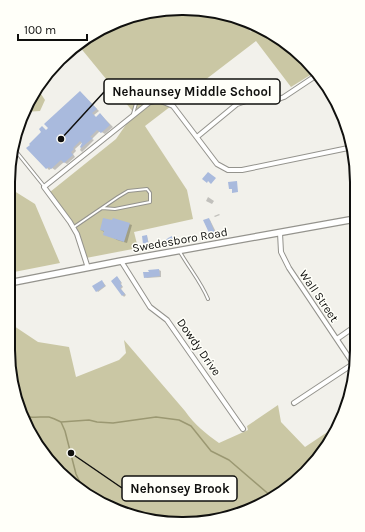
<svg xmlns="http://www.w3.org/2000/svg" width="365" height="532" font-family="Karla,sans-serif">
	<style>
		.green { fill: #cac7a4 }
		.shadow { fill: #0003 }
		.lines { fill: none; stroke-linecap: round; stroke-linejoin: round }
		.stream { stroke: #9b9872; stroke-width: 1.5 }
		.building { fill: #a9badd }
		.lane-casing { stroke: #94938d; stroke-width: 4 }
		.street-casing { stroke: #94938d; stroke-width: 6 }
		.secondary-casing { stroke: #94938d; stroke-width: 8 }
		.lane { stroke: #fff; stroke-width: 2 }
		.street { stroke: #fff; stroke-width: 4 }
		.secondary { stroke: #fff; stroke-width: 5.5 }
		.labels { text-anchor: middle; stroke-width: 3; stroke-linejoin: round; paint-order: stroke }
		.street-label { font-size: 12px; fill: #10100e; stroke: #fffff9 }
		.rim { fill: none; stroke: #10100e; stroke-width: 2 }
		.leader { fill: none; stroke: #10100e; stroke-width: 1.5 }
		.callout-dot { fill: #10100e; stroke: #fffff9; stroke-width: 1.5 }
		.callout { fill: #fffff9; stroke: #10100e; stroke-width: 1.5 }
		.callout-label { font-size: 13px; text-anchor: middle; font-weight: bold; fill: #10100e }
	</style>
	<rect width="100%" height="100%" fill="#f2f1eb"/>
	<path class="green" d="M183,8L241,20L251,32L255,25L306,59L315,72L291,87L256,41L145,126L187,190L193,219L134,232L138,248L86,258L75,228L50,192L116,139L134,113L79,46L116,21Z
		M37,88L45,100L40,111L25,112L31,95Z
		M11,189L35,204L60,263L9,273Z
		M8,322L38,342L69,347L76,377L119,360L126,353L124,340L185,411C194,424 206,434 219,443L248,430L247,426L278,405L281,422L305,447L338,425L306,473L260,506L216,521L160,523L116,511L68,481L37,446L14,395L8,349Z"/>
	<path class="shadow" d="M80,92L99,111L94,115L96,118L100,114L113,127L105,134L100,131L92,139L94,140L82,152L80,150L84,141L75,149L76,151L73,154L75,157L67,164L64,162L55,170L52,168L49,170L28,148L47,131Z
		M208,197L214,201L212,204L206,201Z
		M219,214L220,215L215,217L214,216Z
		M208,219L210,220L217,234L213,236L211,235Z
		M129,224L132,225L127,243L117,240L101,230Z
		M147,236L149,244H145L143,237Z
		M159,245L160,247L156,248L155,246Z
		M159,270L161,271V277L147,278L145,277Z
		M117,277L122,283L121,284L123,287L121,289L126,295L124,297L112,281Z
		M103,282L106,286L98,292L97,291Z"/>
	<g class="lines">
		<path class="stream" d="M21,410C27,421 38,416 49,417C53,418 57,420 61,422L65,431L76,474L84,491
			M61,422L89,420L97,422L113,423L156,417L179,420L191,426L211,451L229,460L272,497"/>
	</g>
	<path class="building" d="M80,91L97,109L92,113L96,117L100,113L110,125L101,133L97,130L90,137L93,138L81,148L80,147L82,143L80,141L73,148L74,149L71,152L73,155L64,163L61,160L51,169L49,167L46,169L26,148L30,145L29,144L41,132L39,129L42,126L46,130L48,128L44,124Z
		M208,172L216,178L211,184L208,181L207,183L202,179Z
		M237,181L238,192L232,193V189H229L228,182Z
		M103,218L112,220L113,218L130,223L124,242L103,235L104,231L100,230Z
		M209,218L215,233L210,235L203,220Z
		M147,235L148,243L143,244L142,236Z
		M172,236L173,239L175,238L177,242L174,243V244L167,247L165,241L168,238Z
		M159,269L160,276L144,278L143,272H149L148,270Z
		M117,276L121,282L120,283L122,286L120,288L125,294L122,296L111,281Z
		M102,280L105,286L96,292L92,286Z"/>
	<g class="lines">
		<defs>
			<path id="lane" d="M133,114L139,93L142,91H146L154,100
				M15,150L44,186
				M74,227L118,197L128,191L147,189L150,193V202L115,209L102,208
				M180,252C189,268 201,282 208,299"/>
			<path id="street" d="M197,137L237,104L249,100H276L284,97L317,75
				M280,233L281,252L289,268L354,365
				M121,261L150,307L167,320L243,429
				M88,268L77,234L70,222L44,187L150,102L154,101H161L173,106L217,164L228,170H242L353,147
				M337,339L357,325
				M294,403L353,364"/>
			<path id="secondary" d="M9,283L121,261L355,219"/>
		</defs>
		<use href="#lane" class="lane-casing"/>
		<use href="#street" class="street-casing"/>
		<use href="#secondary" class="secondary-casing"/>
		<use href="#lane" class="lane"/>
		<use href="#street" class="street"/>
		<use href="#secondary" class="secondary"/>
	</g>
	<g class="labels">
		<g class="street-label">
			<text transform="translate(180 240) rotate(-10)" y="4">Swedesboro Road</text>
			<text transform="translate(319 296) rotate(56)" y="4">Wall Street</text>
			<text transform="translate(199 347) rotate(55)" y="4">Dowdy Drive</text>
		</g>
	</g>
	<path d="M0 0H365V532H0ZM182 15H183A167 167 0 0 1 350 182V350A167 167 0 0 1 183 517H182A167 167 0 0 1 15 350V182A167 167 0 0 1 182 15Z" fill="#fffff9" fill-rule="evenodd"/>
	<path class="rim" d="M182 15H183A167 167 0 0 1 350 182V350A167 167 0 0 1 183 517H182A167 167 0 0 1 15 350V182A167 167 0 0 1 182 15Z"/>
	<path class="leader" d="M61 139L104 92M71 453L122 488"/>
	<g class="callout-dot">
		<circle cx="61" cy="139" r="4"/>
		<circle cx="71" cy="453" r="4"/>
	</g>
	<g class="callout">
		<rect x="104" y="79" width="176" height="25" rx="4"/>
		<rect x="122" y="476" width="115" height="25" rx="4"/>
	</g>
	<g class="callout-label">
		<text x="192" y="96">Nehaunsey Middle School</text>
		<text x="180" y="493">Nehonsey Brook</text>
	</g>
	<path d="M18 34v6h69v-6" fill="none" stroke="#10100e" stroke-width="2"/>
	<text x="24" y="34" font-size="12" fill="#10100e" stroke="#fffff9" stroke-width="3" paint-order="stroke">100 m</text>
</svg>
